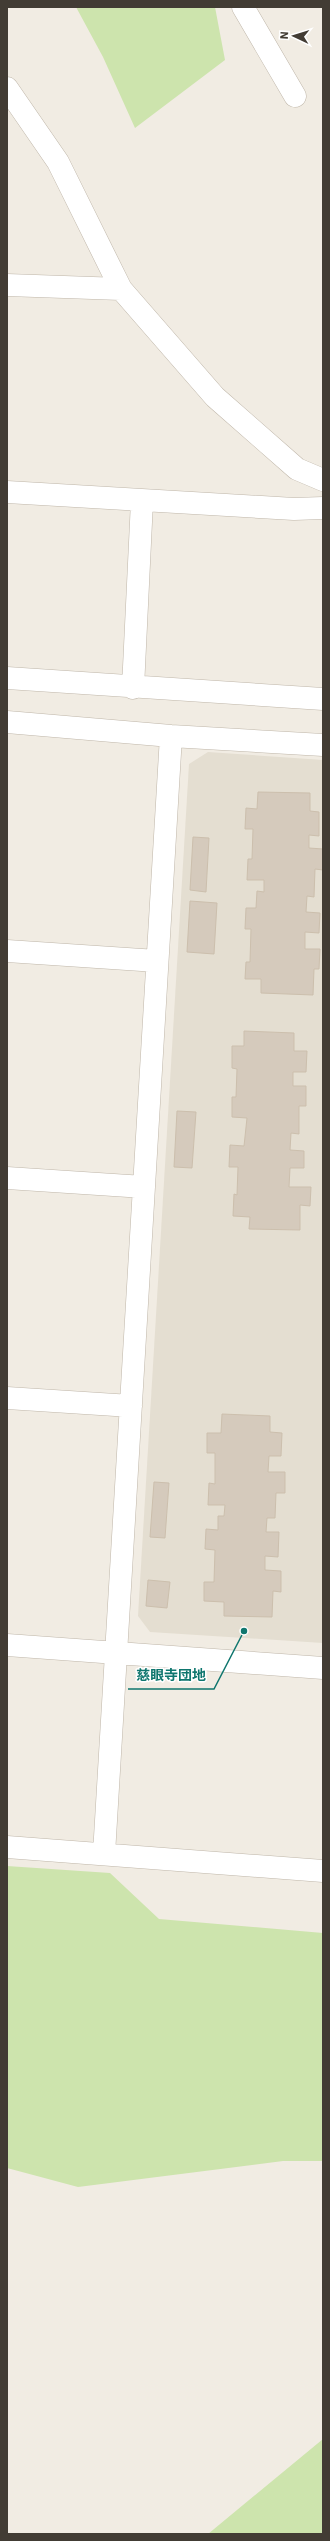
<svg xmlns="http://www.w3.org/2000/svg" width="330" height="2541" font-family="'IBM Plex Sans','Noto Sans JP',sans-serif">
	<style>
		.residential { fill: #e4ded1 }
		.green { fill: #cde4ad }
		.building { fill: #d5cabc; stroke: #ccbfad }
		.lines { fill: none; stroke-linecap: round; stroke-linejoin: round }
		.minor-casing { stroke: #bfb6a9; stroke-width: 23 }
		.minor { stroke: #fff; stroke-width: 22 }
		.leader { fill: none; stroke: #0f766e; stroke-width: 1.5 }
		.callout-dot { fill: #0f766e; stroke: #fff; stroke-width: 1.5 }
		.callout-label { font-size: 14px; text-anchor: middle; font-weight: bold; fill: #0f766e; stroke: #fff; stroke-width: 3; stroke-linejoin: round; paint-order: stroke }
	</style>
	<rect width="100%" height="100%" fill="#f1ece3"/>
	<path class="residential" d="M208,752L323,760V1643L150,1632L138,1616L189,764Z"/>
	<path class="green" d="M76,7H215L225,60L135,128L103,57Z
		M7,1866L110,1873L159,1919L323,1933V2161H283L78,2187L7,2168Z
		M323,2439V2534H208Z"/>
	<path class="building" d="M258,792L310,793V811L319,812V836L309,835V848L323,849V870L315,869L314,897L307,896L306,912L320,913L319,933L305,932V949H320L319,969H314L313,995L261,993V979H245L246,962H250L251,929H245L246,908H256L257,891L264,892V880H247L248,859H252L253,829H245L246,808L257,809Z
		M193,837L209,838L206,892L190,890Z
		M190,901L217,903L214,954L187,952Z
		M244,1031L294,1033V1051H307L306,1072H293V1086H306V1106H299V1134L291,1133L290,1150L304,1151V1168H290L289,1187H311L310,1206L300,1205V1230L249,1229L250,1217L233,1216L234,1194L237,1195L238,1167H229L230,1145L244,1146L247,1118L232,1117V1097H236L237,1069L232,1068V1046H244Z
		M177,1111L196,1112L192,1168L174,1167Z
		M222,1414L270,1416V1432L282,1433L281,1456H269L268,1472H285V1493H276L275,1518H267L266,1532H279L278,1557L265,1556V1570L281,1571V1592L273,1591L272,1617L224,1616V1602L204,1601V1582H214L215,1550L205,1549L206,1529L218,1530V1516H224L225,1505H208L209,1483L215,1484V1453H207V1433H221Z
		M154,1482L169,1483L165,1538L150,1537Z
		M148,1580L170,1582L167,1608L146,1606Z"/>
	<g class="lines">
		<defs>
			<path id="minor" d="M243,7L295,96
				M7,88L58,162L121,289L215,397L297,469L323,480
				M7,285L121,289
				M7,492L294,509L323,508
				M7,678L323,699
				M133,688L142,501
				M7,722L171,736L323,745
				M7,951L157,961
				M7,1178L144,1187
				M7,1398L131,1406
				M7,1645L323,1668
				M7,1847L323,1871
				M104,1854L171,736"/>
		</defs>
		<use href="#minor" class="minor-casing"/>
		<use href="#minor" class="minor"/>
	</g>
	<path class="leader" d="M244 1631L214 1689H128"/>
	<circle class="callout-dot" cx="244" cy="1631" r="4"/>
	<g class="callout-label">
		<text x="171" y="1680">慈眼寺団地</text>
	</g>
	<rect width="330" height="2541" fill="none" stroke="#423c34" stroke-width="16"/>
	<g transform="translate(294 36) rotate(274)" stroke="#ffffff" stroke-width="3" paint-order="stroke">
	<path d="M0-3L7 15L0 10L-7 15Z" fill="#423c34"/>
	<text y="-6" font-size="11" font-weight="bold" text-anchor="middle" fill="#423c34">N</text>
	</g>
</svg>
